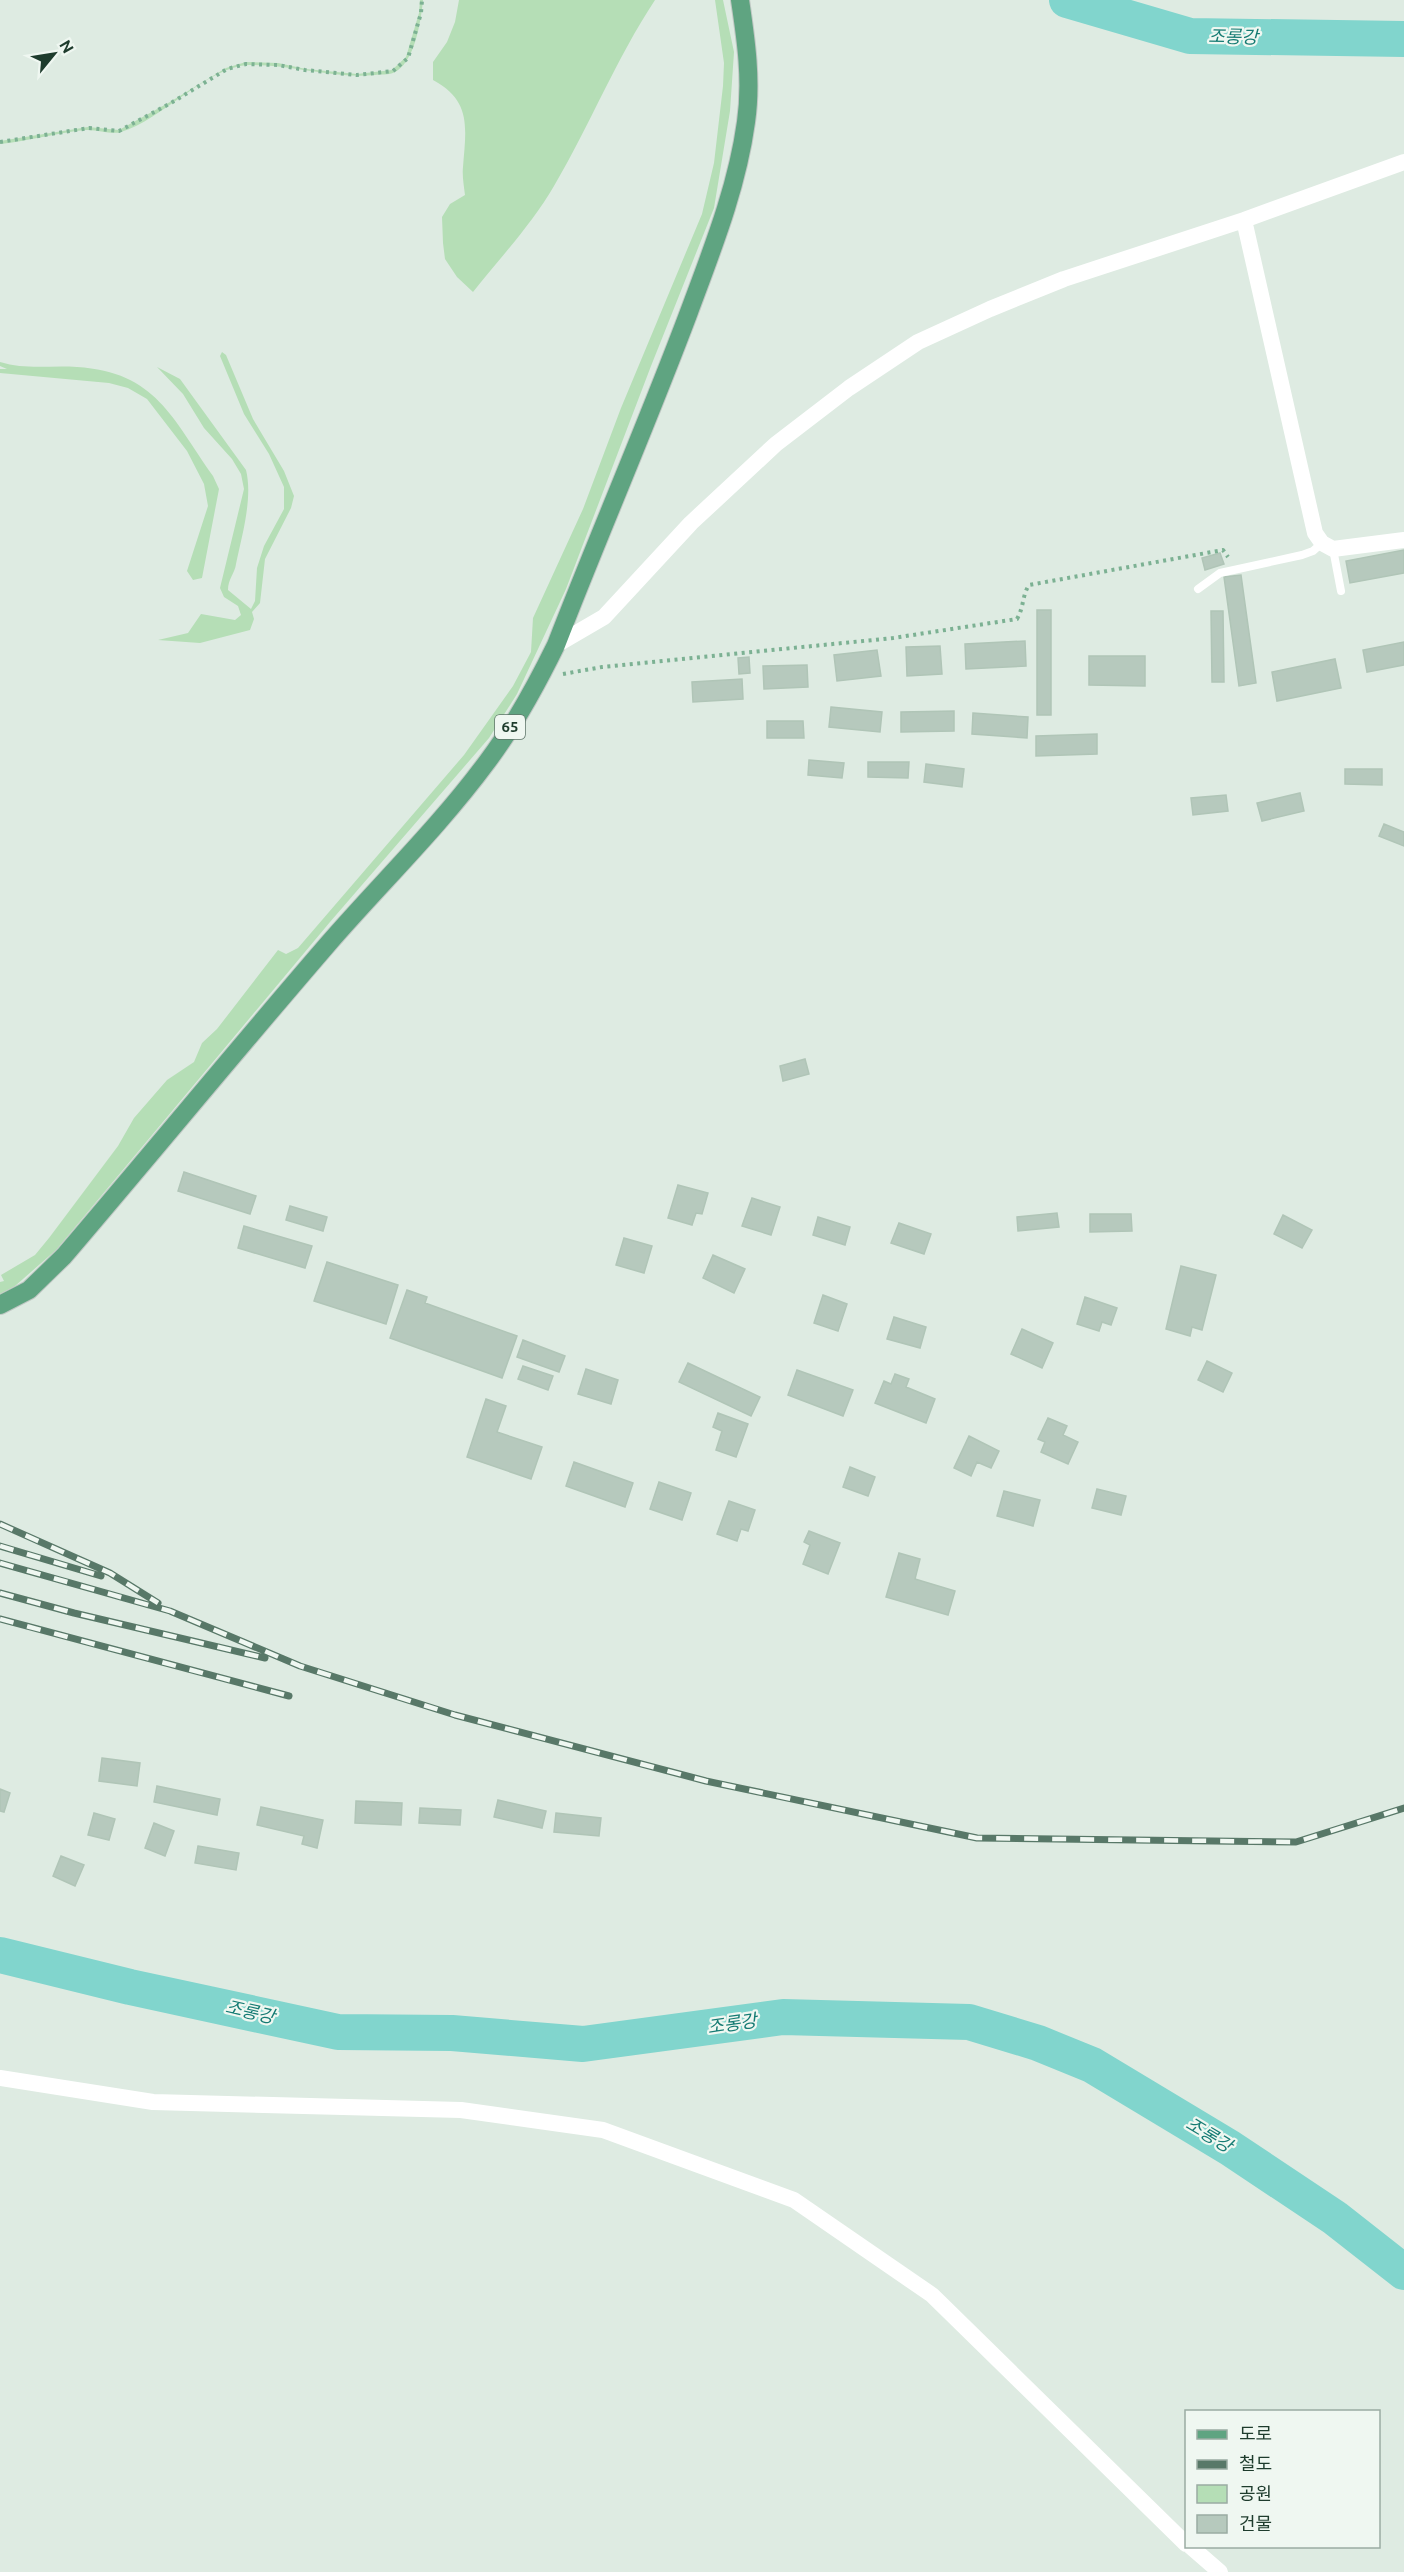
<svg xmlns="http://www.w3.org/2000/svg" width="1404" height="2572" font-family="Ubuntu,'Noto Sans KR',sans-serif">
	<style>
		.green { fill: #b5deb6 }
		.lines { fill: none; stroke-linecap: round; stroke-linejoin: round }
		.river { stroke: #81d5cd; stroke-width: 36 }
		.building { fill: #b6c9bd; stroke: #b0c5b7; stroke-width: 1.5 }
		.primary-casing { stroke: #c0c8c4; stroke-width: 20 }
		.path { stroke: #7cb193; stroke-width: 4; stroke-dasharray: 3 4.5; stroke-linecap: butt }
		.lane { stroke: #fff; stroke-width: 8 }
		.street { stroke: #fff; stroke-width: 16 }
		.primary { stroke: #5fa481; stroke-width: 18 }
		.rail-casing { stroke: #587868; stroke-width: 7 }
		.rail { stroke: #eff7f1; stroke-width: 4.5; stroke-dasharray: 14; stroke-linecap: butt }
		.labels { text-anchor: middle; stroke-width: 4.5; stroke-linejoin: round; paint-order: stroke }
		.shield { fill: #eff7f1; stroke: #5d7468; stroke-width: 1.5 }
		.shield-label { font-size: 15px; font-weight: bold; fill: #1e3c2d }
		.water-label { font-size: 18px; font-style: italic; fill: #157b73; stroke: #eff7f1 }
	</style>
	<rect width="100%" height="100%" fill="#deebe2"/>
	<path class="green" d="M420,0H423C421,20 415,64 393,73C389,75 380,74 375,75C332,79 292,64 249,65C208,66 162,120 121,132C111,135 97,129 85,130C57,133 28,141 0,144V141L88,127L119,130L170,102L226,68L246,62L278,63L306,69L357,74L392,70L406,57L419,13Z
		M459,0H655C616,59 590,125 554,186C532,224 500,258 473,292L457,277L445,259L443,243L442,217L450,204L465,195C464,186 462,176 463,167C466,128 472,101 433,80V62L447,42L455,22Z
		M715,0H723L734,52L730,111L714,208L651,366L566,589L517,694L489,738L330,922L56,1250L15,1286L0,1294V1282L4,1281L1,1275L35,1255L49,1238L118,1146L134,1118L167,1080L194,1062L202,1043L217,1029L278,950L286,954L298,948L464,755L513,686L531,652L533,618L583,509L621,408L702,214L714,163L723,86L724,63Z
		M222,352L226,355L253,419L284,471L294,496L291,508L265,559L260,603L252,612L254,619L250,630L200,643L158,640L188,633L201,614L235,620L241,615L238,606L224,597L220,588L244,489L241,474L232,459L204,428L183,394L157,367L180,379L246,470C253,498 242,535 236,564C235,573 228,579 228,590L251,609L255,601L257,568L264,546L284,509V487L269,454L244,414L220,356Z
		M0,362C26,370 51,365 77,367C156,372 172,418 213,476L219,489L202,578L193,580L187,571L208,506L204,484L187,451L147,399L128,388L109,383L0,373V369H7L0,366Z"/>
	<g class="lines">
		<path class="river" d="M1067,0L1190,36L1404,39
			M0,1955L130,1987L338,2032L452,2033L583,2044L783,2017L969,2022L1038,2043L1092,2065L1230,2148L1335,2218L1404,2272"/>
	</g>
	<path class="building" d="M1404,550V573L1350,583L1346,561Z
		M1220,553L1224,564L1205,570L1202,558Z
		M1241,575L1256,683L1239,686L1224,577Z
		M1037,610H1051V715H1037Z
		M1211,611H1223L1224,682H1212Z
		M1025,641L1026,666L966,669L965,644Z
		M1404,642V665L1367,672L1363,650Z
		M940,646L942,674L907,676L906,647Z
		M877,650L881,676L837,681L834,655Z
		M1089,656H1145V686L1089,685Z
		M749,657L750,673L739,674L738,658Z
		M1335,659L1341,688L1277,701L1272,672Z
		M807,665L808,687L764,689L763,666Z
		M742,679L743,699L693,702L692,682Z
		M831,707L882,712L880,732L829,727Z
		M954,711V731L901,732V712Z
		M973,713L1028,717L1027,738L972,734Z
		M767,721H803L804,738H767Z
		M1097,734V754L1036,756V736Z
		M809,760L844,763L842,778L808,775Z
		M868,762H909L908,778L868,777Z
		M926,764L964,769L962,787L924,782Z
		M1345,769H1382V785L1345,784Z
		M1300,793L1304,811L1262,821L1257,803Z
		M1226,795L1228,811L1193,815L1191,798Z
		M1384,824L1404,832V846L1379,836Z
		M805,1059L809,1074L783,1081L780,1066Z
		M184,1172L256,1196L250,1214L178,1191Z
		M678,1185L708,1193L702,1214L696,1213L692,1225L668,1218Z
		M752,1198L780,1207L771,1235L742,1226Z
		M290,1206L327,1217L323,1231L286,1220Z
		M1057,1213L1059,1227L1018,1231L1017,1217Z
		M1090,1214H1131L1132,1231L1090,1232Z
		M1283,1215L1312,1230L1302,1248L1274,1234Z
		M818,1217L850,1227L845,1245L813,1235Z
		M899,1223L931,1234L924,1254L891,1243Z
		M244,1226L312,1246L305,1268L238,1248Z
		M624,1238L652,1246L644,1273L616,1265Z
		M713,1255L745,1269L734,1293L703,1278Z
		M327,1262L398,1285L386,1324L314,1301Z
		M1181,1266L1216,1275L1202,1330L1192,1327L1190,1336L1166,1329Z
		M407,1290L427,1297L425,1303L517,1336L502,1378L390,1338Z
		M823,1295L847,1304L838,1331L814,1323Z
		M1085,1297L1117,1308L1111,1325L1102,1322L1099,1331L1077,1324Z
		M894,1317L926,1327L920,1348L887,1339Z
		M1022,1329L1053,1343L1042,1368L1011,1354Z
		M523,1340L565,1356L559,1372L517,1357Z
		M1207,1361L1232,1373L1223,1392L1198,1380Z
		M688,1363L760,1397L751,1416L679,1382Z
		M523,1366L553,1376L548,1390L518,1379Z
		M586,1369L618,1380L611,1404L578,1394Z
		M797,1370L853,1390L843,1416L788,1395Z
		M895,1374L909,1379L906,1387L935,1399L926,1423L875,1403L884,1381L891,1384Z
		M486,1399L506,1406L497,1432L542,1447L531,1479L467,1457Z
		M718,1413L748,1424L736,1457L716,1450L722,1431L713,1427Z
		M1048,1418L1067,1426L1063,1435L1078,1442L1068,1464L1041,1452L1045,1442L1038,1439Z
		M969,1436L999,1451L991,1468L977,1462L971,1476L954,1468Z
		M574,1462L633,1483L625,1507L566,1486Z
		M850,1467L875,1477L868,1496L843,1487Z
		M659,1482L691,1493L682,1520L650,1509Z
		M1097,1489L1126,1496L1121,1515L1092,1508Z
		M1004,1491L1040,1500L1033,1526L997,1516Z
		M729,1501L755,1510L748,1531L741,1529L737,1541L717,1534Z
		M809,1531L840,1543L828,1574L803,1564L810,1545L804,1542Z
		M899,1553L920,1559L915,1579L955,1591L948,1615L886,1597Z
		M102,1758L140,1763L137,1786L99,1781Z
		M157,1786L220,1799L217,1815L154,1802Z
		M0,1789L10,1793L4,1812L0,1811Z
		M498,1800L546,1811L542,1828L494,1817Z
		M356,1801L402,1803L401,1825L355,1823Z
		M261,1807L323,1820L317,1848L302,1844L304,1836L257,1825Z
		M420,1808L461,1810L460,1825L419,1823Z
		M94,1813L115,1819L109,1840L88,1835Z
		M556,1813L601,1818L599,1836L554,1832Z
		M154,1823L174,1831L165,1856L145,1848Z
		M198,1846L239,1853L236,1870L195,1863Z
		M61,1856L84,1865L75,1886L53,1876Z"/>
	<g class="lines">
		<defs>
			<path id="primary" d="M0,1305L29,1290L64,1256C152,1153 239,1047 328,944C381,883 439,827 487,762C514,726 536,686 556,645C599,534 647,424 689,312C712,250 737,188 746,122C752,81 746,40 740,0"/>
		</defs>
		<use href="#primary" class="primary-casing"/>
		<path class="path" d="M0,142L89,128L119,131L171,103L227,69L246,64L278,65L305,70L357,75L393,71L408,58L421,13L422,0
			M563,674L602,667L893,638L1017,619C1024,607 1022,596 1029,585L1223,550L1228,557"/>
		<path class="lane" d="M1333,549L1341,591
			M1198,589L1220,573L1302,555L1313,551L1322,543"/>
		<path class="street" d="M1244,220L1315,533L1322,543L1333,549L1404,540
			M556,645L604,617L691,523L776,444L849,388L918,342L990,309L1064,279L1244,220L1404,162
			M0,2078L153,2102L461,2110L603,2130L794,2200L932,2295L1186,2544
			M1190,2546L1220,2572"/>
		<use href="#primary" class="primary"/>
		<defs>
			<path id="rail" d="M0,1524L110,1573L158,1603
				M0,1546L101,1576
				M0,1563L170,1611L300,1666L455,1715L706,1781L977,1838L1296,1842L1404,1808
				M0,1593L74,1613L265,1658
				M0,1619L289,1696"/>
		</defs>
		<use href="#rail" class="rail-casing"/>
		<use href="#rail" class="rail"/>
	</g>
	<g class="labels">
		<rect class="shield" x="495" y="715" width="30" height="24" rx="4.5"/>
		<g class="shield-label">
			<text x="510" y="732">65</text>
		</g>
		<g class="water-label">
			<text transform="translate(1233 37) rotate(1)" y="6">조롱강</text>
			<text transform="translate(250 2012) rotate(13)" y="6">조롱강</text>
			<text transform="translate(732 2024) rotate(-8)" y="6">조롱강</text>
			<text transform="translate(1209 2135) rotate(31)" y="6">조롱강</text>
		</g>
	</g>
	<rect x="1185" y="2410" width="195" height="138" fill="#eff7f1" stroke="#9baca3" stroke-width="1.5"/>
	<rect x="1197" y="2430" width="30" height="9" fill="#5fa481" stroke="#9baca3" stroke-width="1.5"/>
	<text x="1239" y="2440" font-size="18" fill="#1e3c2d">도로</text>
	<rect x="1197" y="2460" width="30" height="9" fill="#587868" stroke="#9baca3" stroke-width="1.5"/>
	<text x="1239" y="2470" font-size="18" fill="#1e3c2d">철도</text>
	<rect x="1197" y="2485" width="30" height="18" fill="#b5deb6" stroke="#9baca3" stroke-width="1.5"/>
	<text x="1239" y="2500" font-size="18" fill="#1e3c2d">공원</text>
	<rect x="1197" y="2515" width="30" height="18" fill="#b6c9bd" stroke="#9baca3" stroke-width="1.5"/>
	<text x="1239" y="2530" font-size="18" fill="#1e3c2d">건물</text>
	<g transform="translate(54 54) rotate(60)" stroke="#eff7f1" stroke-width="4.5" paint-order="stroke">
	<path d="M0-4.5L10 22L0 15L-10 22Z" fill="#1e3c2d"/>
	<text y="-9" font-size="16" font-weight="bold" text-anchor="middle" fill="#1e3c2d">N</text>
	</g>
</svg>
